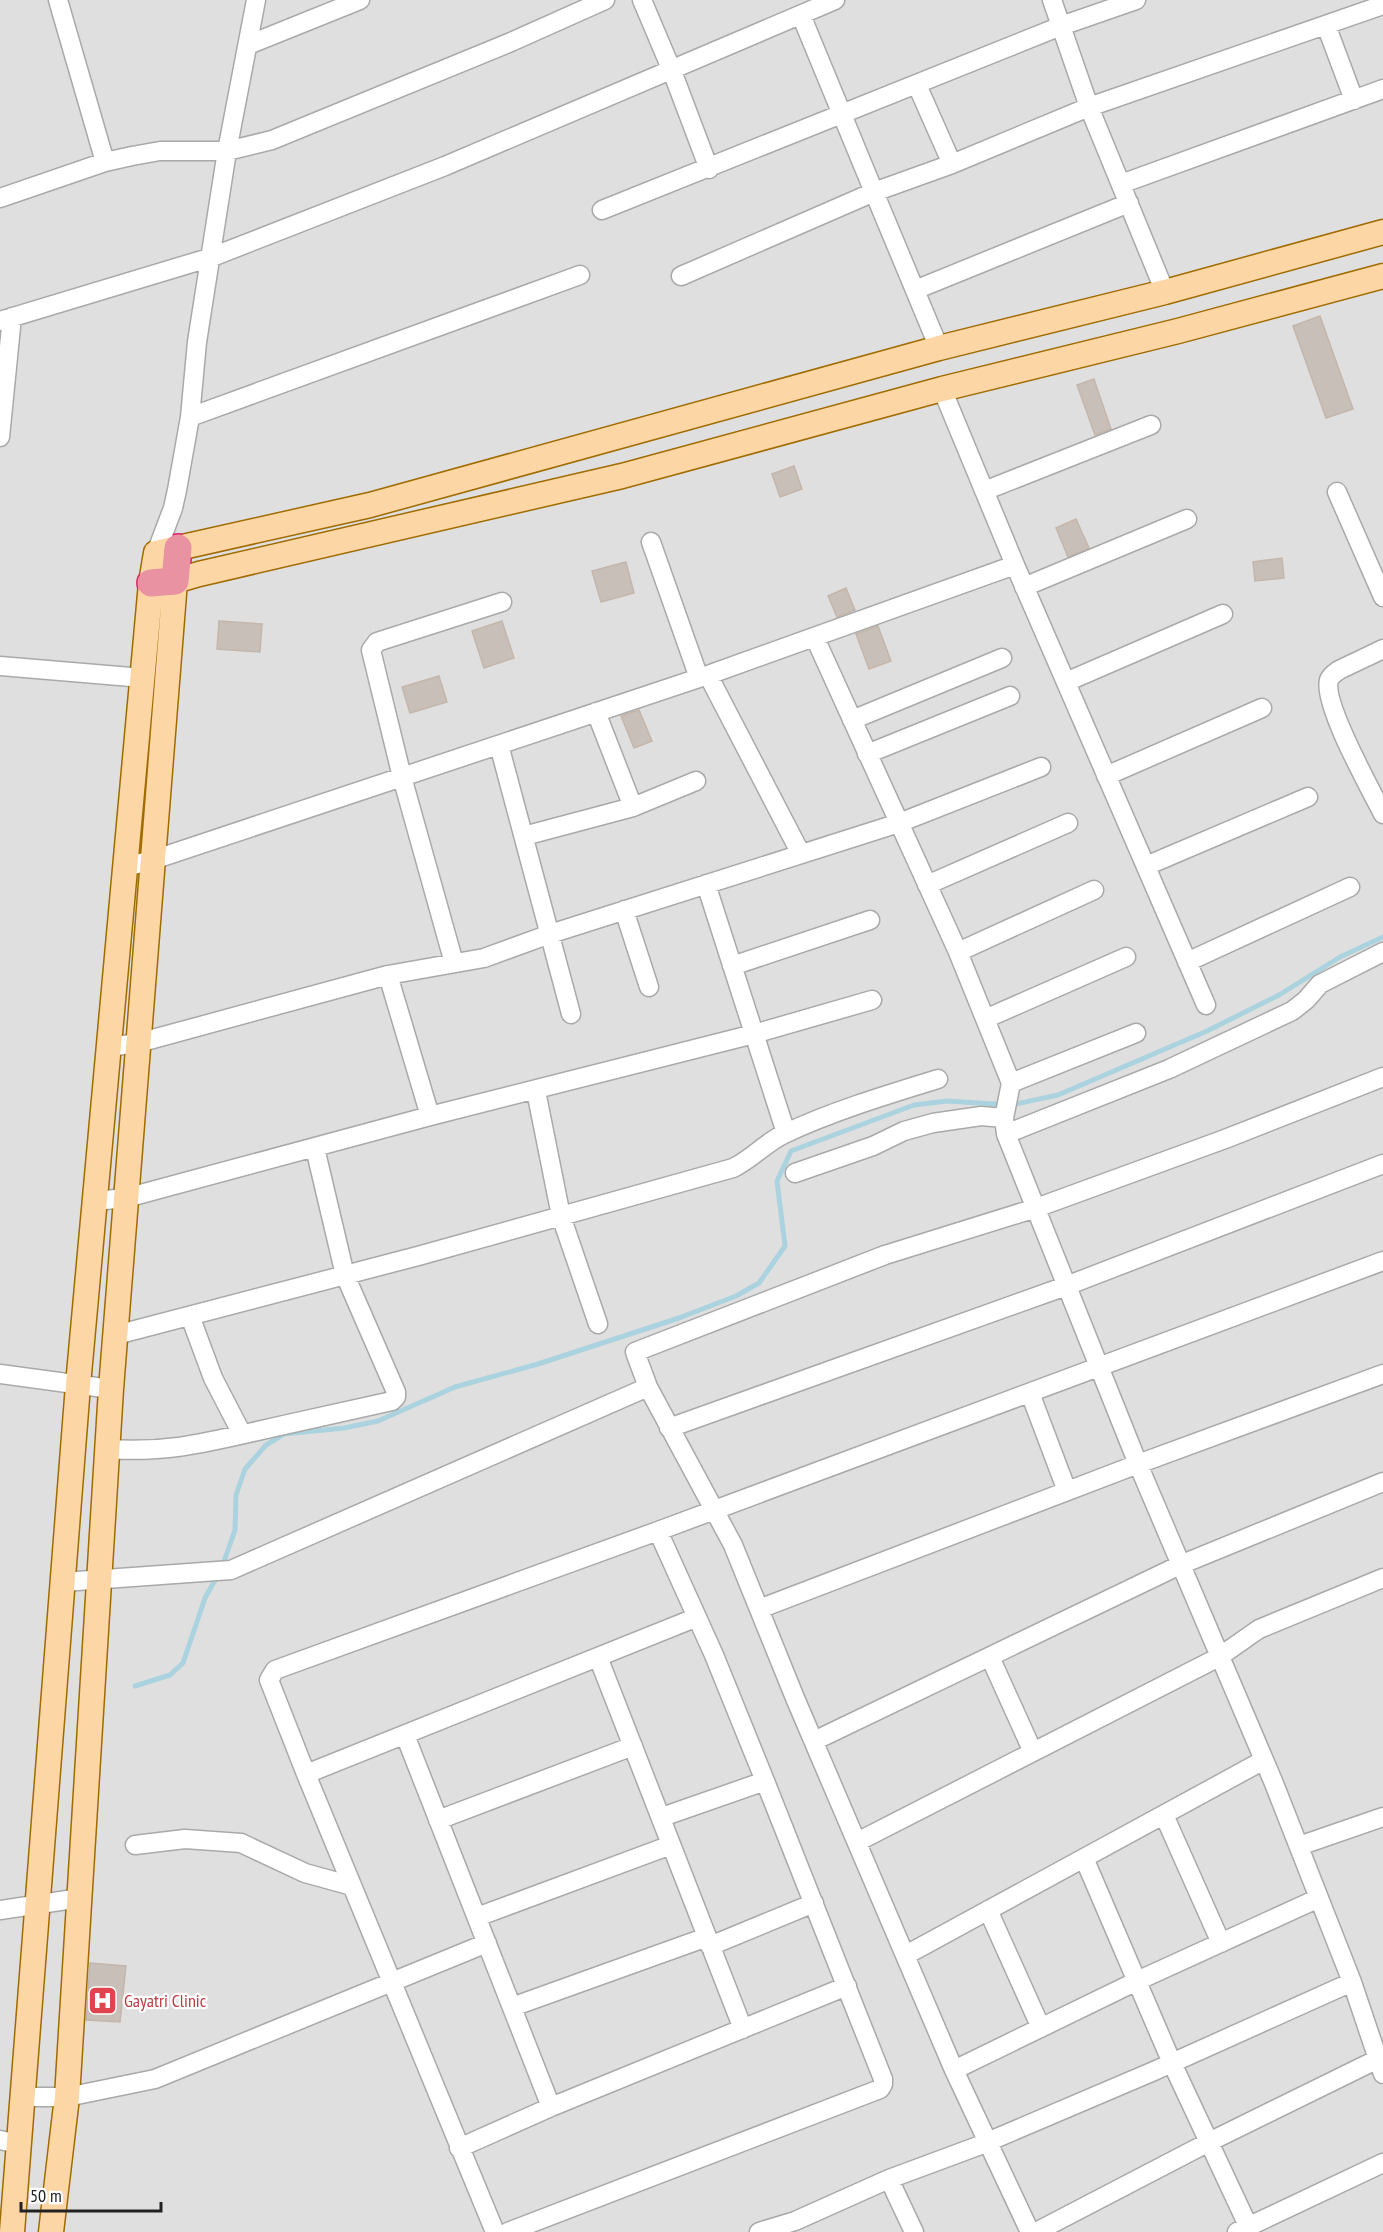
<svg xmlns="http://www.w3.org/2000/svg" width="1383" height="2232" font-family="'PT Sans Narrow',sans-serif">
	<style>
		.residential { fill: #e0dfdf }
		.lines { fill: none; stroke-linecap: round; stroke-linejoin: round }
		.stream { stroke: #aad3df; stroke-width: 5 }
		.building { fill: #c7bfb8; stroke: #c4b6ab; stroke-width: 1.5 }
		.minor-casing { stroke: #a9a9a9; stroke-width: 21 }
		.major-casing { stroke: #a06b00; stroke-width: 27 }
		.highway-casing { stroke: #dc2a67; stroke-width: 30 }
		.minor { stroke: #fff; stroke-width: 18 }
		.major { stroke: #fcd6a4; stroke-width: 24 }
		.highway { stroke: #e892a2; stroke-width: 27 }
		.labels { text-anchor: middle; stroke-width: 4.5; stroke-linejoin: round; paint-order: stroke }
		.health-label { font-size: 18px; fill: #be3a42; stroke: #fff; text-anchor: start }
	</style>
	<rect width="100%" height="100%" fill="#f2efe9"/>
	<path class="residential" d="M0,0H1383V2232H0Z"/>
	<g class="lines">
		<path class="stream" d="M222,1567L235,1530L236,1495L245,1469L266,1445L284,1434L344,1428L378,1421L455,1387L538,1364L679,1318L736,1296L759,1283L785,1246L777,1181L791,1151L914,1105L947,1101L1011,1105L1058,1095L1207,1031L1279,995L1340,957L1383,937
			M135,1686L170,1675L183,1663L205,1598L218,1575"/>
	</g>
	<path class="building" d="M1320,316L1353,409L1326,418L1293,326Z
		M1094,379L1111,429L1095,435L1077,385Z
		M794,466L802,489L780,497L772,474Z
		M1076,519L1089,548L1068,557L1056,528Z
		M1282,558L1284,578L1255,581L1253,562Z
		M626,562L634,593L601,602L592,571Z
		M846,588L855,610L837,617L828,596Z
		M219,621L262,624L260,652L217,649Z
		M502,621L514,658L484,668L472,631Z
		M878,626L891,661L869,669L856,634Z
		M439,676L447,702L410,713L402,687Z
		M639,710L652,741L634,748L621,716Z
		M90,1963L126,1966L120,2022L86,2020Z"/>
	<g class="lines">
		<defs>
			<path id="minor" d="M58,0L105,162
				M642,0L672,71L709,169
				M1052,0L1089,107L1165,292
				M1326,25L1354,100
				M248,45L360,0
				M917,85L952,164
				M1121,184L1383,89
				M0,198L105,162L132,156L160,151H227L272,140L511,42L605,0
				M602,210L1061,26L1136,0
				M681,276L874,192L801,15
				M915,290L1129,203
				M0,321L212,257L445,166L835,0
				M939,348L874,192L952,164L1089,107L1383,5
				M190,417L580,275
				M0,437L12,317
				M984,491L1151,425
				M1337,492L1383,597
				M651,542L699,678
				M156,553L173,508L177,490L190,417L197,342L227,151L256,0
				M1015,565L1206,1005
				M1024,587L1187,519
				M1383,649L1339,670C1335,673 1331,675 1329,680C1322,703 1371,790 1383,814
				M0,666L143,678
				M708,675L801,854
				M1066,682L1223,614
				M596,712L633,807
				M852,720L1002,658
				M499,745L571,1014
				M867,754L1010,696
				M1106,776L1262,708
				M524,836L633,807L696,781
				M1146,866L1308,797
				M125,867L153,860L708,675L1015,565L942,389
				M706,884L786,1133
				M927,885L1068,823
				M624,910L649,987
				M958,952L1094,890
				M1187,962L1350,887
				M454,963L402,777L371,650L377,642L502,602
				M732,966L870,920
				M388,975L430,1116
				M985,1019L1126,957
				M109,1047L138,1043L388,975L484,958L550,934L899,823L1041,767
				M1011,1083L1136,1033
				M536,1091L561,1216L598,1324
				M1006,1134L1169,1069L1292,1011L1306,1000L1320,984L1383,952
				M795,1173L873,1146L904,1131L933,1123L981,1116L1004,1118
				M95,1201L126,1198L430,1116L754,1034L872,1000
				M190,1316L213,1378L242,1434
				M116,1335L418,1256L733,1168C752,1159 765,1143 784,1134C833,1111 886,1095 938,1079
				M0,1374L111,1389
				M1030,1393L1067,1491
				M669,1428L1066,1286L1383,1164
				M107,1449C167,1453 205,1443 262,1430C305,1420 348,1411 392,1401L396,1397V1392L345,1275L315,1148
				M63,1582L231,1570L648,1387
				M759,1609L1138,1464L1383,1374
				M598,1657L743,2029
				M990,1657L1033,1752
				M405,1735L551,2107L847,1986
				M814,1741L1180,1565L1383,1482
				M306,1774L695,1618
				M1164,1815L1221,1943
				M662,1817L765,1781
				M438,1820L633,1746
				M857,1842L1219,1657L1259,1629L1383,1578
				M135,1845L185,1839L241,1843L305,1873L352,1886
				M1299,1846L1383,1817
				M1084,1858L1172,2063L1251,2232
				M0,1910L80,1898
				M988,1910L1041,2028
				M477,1917L671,1845
				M710,1946L814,1903
				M906,1955L1264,1760
				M1352,1982L1383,2074
				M512,2007L707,1937
				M954,2070L1137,1981L1319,1898
				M23,2097H67L155,2079L487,1943
				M0,2140L19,2144
				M459,2148L551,2107
				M889,2179L914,2232
				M495,2232L306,1774L269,1680L275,1670L658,1531L1383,1261
				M508,2232L880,2089L883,2084V2079L765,1781L714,1655L658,1531
				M759,2232L795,2221L889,2179L978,2146L1154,2071L1352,1982L1273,1781L1138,1464L1006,1134L1004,1118L1011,1083L958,952L815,638
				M1030,2232L954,2070L795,1698L733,1545L648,1387L635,1352L885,1255L1036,1208L1225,1139L1383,1077
				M1036,2232L1209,2142L1378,2059
				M1237,2232L1383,2163"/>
			<path id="major" d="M12,2232L78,1385L151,583L156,553L370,505L939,348L1165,292L1383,232
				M51,2232L67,2097L111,1389L175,581L199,574L622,476L942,389L1178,331L1383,276"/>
			<path id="highway" d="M151,583L175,581L178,548"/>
		</defs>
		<use href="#minor" class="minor-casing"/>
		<use href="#major" class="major-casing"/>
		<use href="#highway" class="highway-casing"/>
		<use href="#minor" class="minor"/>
		<use href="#major" class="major"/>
		<use href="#highway" class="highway"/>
	</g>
	<defs>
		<symbol id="hospital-square" viewBox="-11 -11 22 22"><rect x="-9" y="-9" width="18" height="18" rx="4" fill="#e0444e" stroke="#fff"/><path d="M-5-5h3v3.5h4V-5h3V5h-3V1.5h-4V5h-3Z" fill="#fff"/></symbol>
	</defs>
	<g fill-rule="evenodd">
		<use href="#hospital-square" x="86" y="1984" width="33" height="33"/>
	</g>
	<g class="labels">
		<g class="health-label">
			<text x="124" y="2007">Gayatri Clinic</text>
		</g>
	</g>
	<path d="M21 2202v9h140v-9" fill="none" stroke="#222222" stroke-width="3"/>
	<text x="30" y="2202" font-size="18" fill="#222222" stroke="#ffffff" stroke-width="4.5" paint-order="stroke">50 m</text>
</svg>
